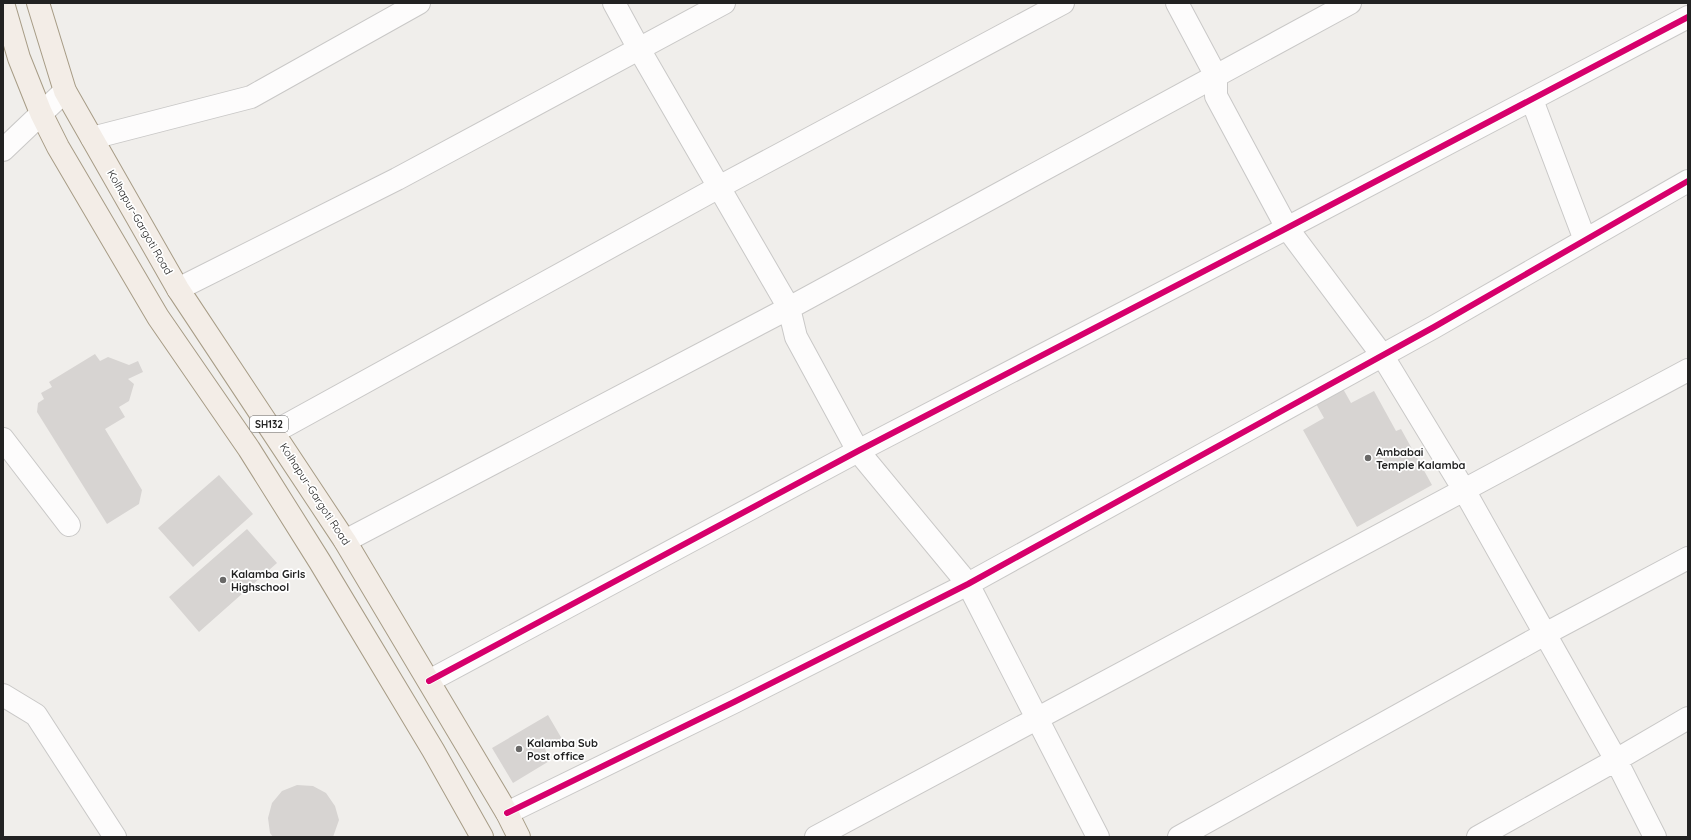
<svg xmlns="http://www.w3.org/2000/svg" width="1691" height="840" font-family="Quicksand,sans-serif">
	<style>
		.building { fill: #d7d4d2 }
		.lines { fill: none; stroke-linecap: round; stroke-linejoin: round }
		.minor-casing { stroke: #c9c8c7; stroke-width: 24 }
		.major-casing { stroke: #a79c86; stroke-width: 24 }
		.minor { stroke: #fdfcfc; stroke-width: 22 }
		.major { stroke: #f3ede7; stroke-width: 22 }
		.cycleway-casing { stroke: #fff; stroke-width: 8 }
		.cycleway { stroke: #d6006c; stroke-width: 6 }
		.poi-dot { fill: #6a6968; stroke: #fff; stroke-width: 1.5 }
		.labels { text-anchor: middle; stroke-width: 3.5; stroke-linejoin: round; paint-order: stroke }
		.shield { fill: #fff; stroke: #646464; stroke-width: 1 }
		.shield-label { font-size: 10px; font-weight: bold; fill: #222 }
		.street-label { font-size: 11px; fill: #222; stroke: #fff }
		.poi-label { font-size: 11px; font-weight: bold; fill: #222; stroke: #fff; text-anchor: start }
	</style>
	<rect width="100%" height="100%" fill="#f0eeeb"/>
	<path class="building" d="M95,354L100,361L108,357L129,365L138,361L143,372L128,379L134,384L129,401L119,407L125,417L105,429L142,490L139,504L107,524L37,412L38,403L44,399L41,393L52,387L49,382Z
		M1342,387L1351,403L1374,391L1396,431L1401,429L1432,485L1357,527L1303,430L1324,418L1315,402Z
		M219,475L253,514L193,567L158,528Z
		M247,529L277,563L199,632L169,597Z
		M548,715L562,739L545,749L551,760L513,783L492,748Z
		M297,785L313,786L326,793L335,806L339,820L333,837H273L270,833L268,818L272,803L282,791Z"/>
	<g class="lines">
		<defs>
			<path id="minor" d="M614,3L639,49L789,308L796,337L858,451L968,584L1098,837
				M1177,3L1216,76V96L1287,228L1382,355L1464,490L1616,760L1655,837
				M1532,100L1585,240
				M92,138L251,97L419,3
				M3,150L65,91
				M178,289L397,179L724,3
				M274,432L719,187L1063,3
				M3,439L69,525
				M345,541L789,308L1350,3
				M429,681L858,451L1287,228L1688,17
				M3,695L36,715L115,837
				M507,813L734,702L968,584L1434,327L1688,181
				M816,837L1688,370
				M1179,837L1545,634L1688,558
				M1478,837L1616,760L1688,718"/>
			<path id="major" d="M3,3L19,58L41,113L58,147L158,317L249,449L320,562L433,750L482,837
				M38,3L65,91L178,289L345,541L507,813L519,837"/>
		</defs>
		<use href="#minor" class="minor-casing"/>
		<use href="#major" class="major-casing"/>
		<use href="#minor" class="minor"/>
		<use href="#major" class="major"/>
		<defs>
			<path id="cycleway" d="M429,681L858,451L1287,228L1688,17
				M507,813L734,702L968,584L1434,327L1688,181"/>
		</defs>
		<use href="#cycleway" class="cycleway-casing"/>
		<use href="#cycleway" class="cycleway"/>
	</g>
	<g class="poi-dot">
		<circle cx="1368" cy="458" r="4"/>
		<circle cx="223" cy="580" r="4"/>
		<circle cx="519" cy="749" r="4"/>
	</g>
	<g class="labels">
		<rect class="shield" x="250" y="416" width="38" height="16" rx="3"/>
		<g class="shield-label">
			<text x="269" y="428">SH132</text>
		</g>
		<g class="street-label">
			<text transform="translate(140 222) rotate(60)" y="4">Kolhapur-Gargoti Road</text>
			<text transform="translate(315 494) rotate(57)" y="4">Kolhapur-Gargoti Road</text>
		</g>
		<g class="poi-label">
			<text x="1376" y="456">Ambabai<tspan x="1376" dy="13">Temple Kalamba</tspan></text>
			<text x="231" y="578">Kalamba Girls<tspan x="231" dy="13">Highschool</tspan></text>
			<text x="527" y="747">Kalamba Sub<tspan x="527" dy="13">Post office</tspan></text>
		</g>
	</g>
	<rect width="1691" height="840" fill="none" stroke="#222222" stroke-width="8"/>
</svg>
